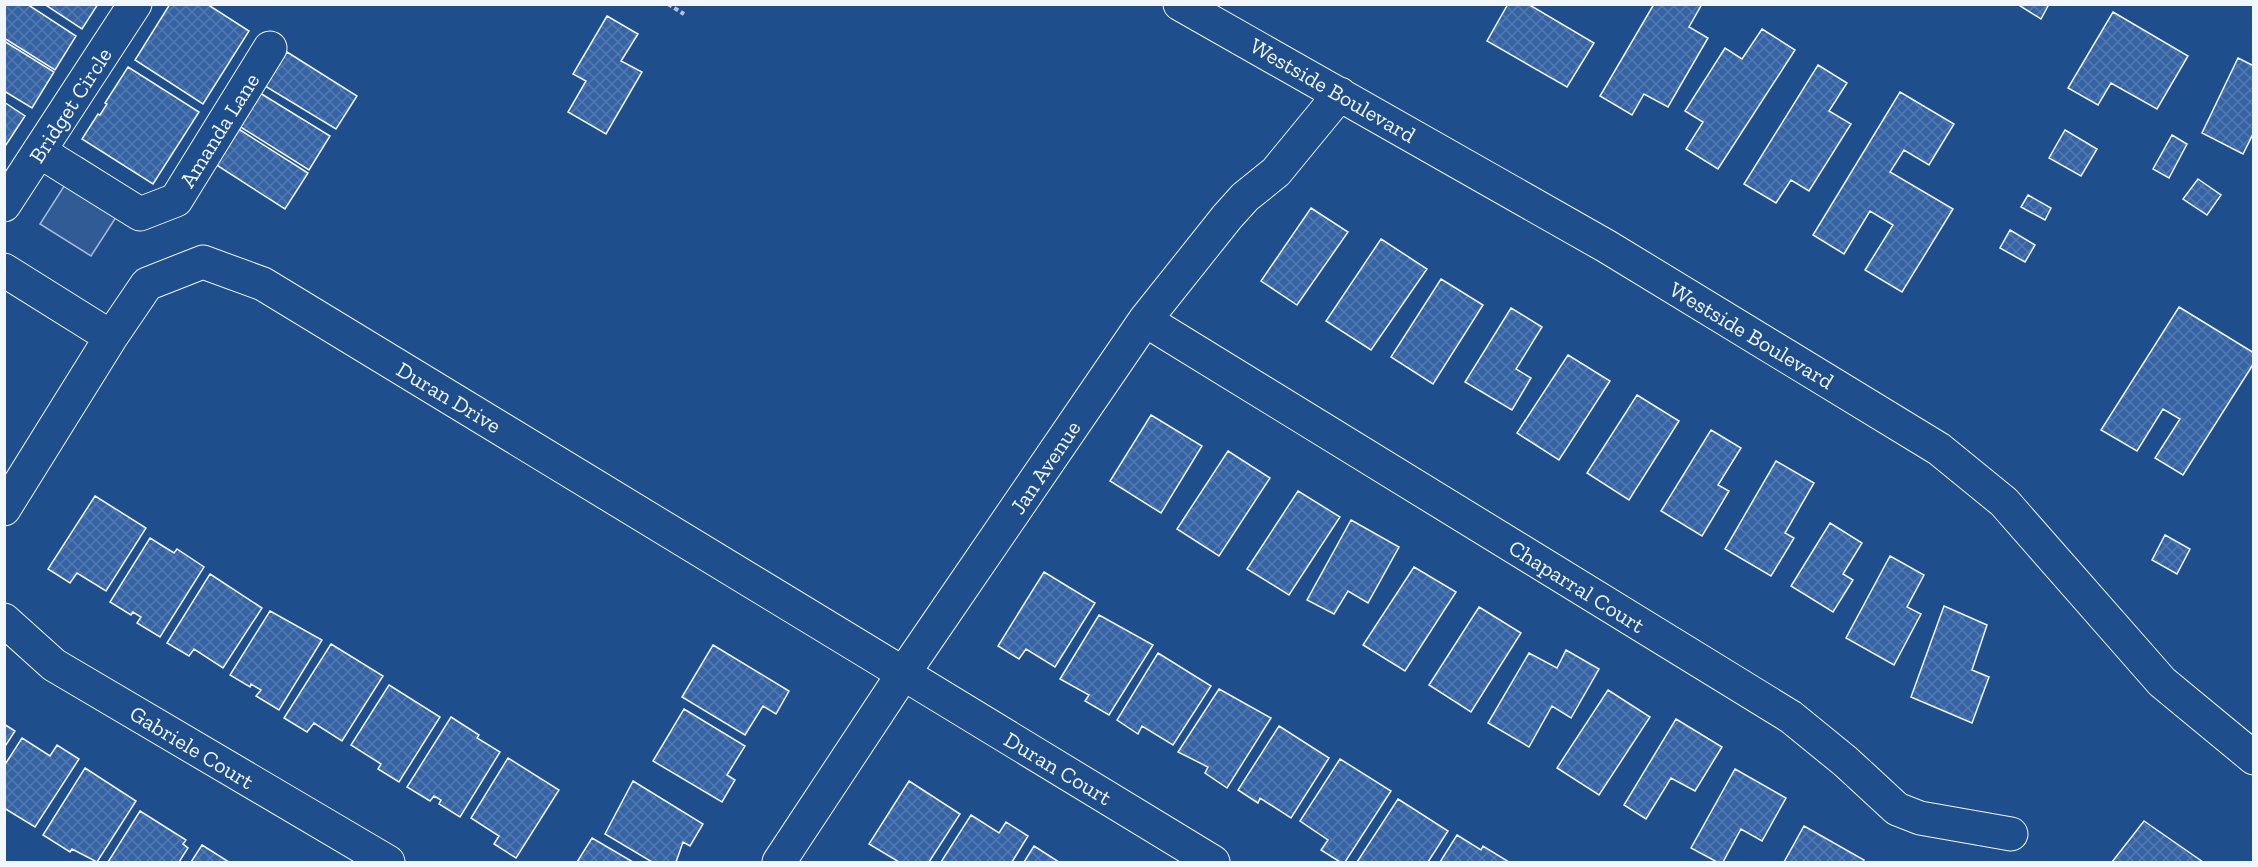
<svg xmlns="http://www.w3.org/2000/svg" width="2258" height="867" font-family="'Zilla Slab',serif">
	<style>
		.built { fill: #305b95; stroke: #a8bbd7; stroke-width: 1.5 }
		.building { fill: url(#building-cross-hatch); stroke: #f2f6ff; stroke-width: 1.5 }
		.lines { fill: none; stroke-linecap: round; stroke-linejoin: round }
		.minor-casing { stroke: #f2f6ff; stroke-width: 35 }
		.path { stroke: #b3c4dc; stroke-width: 4; stroke-dasharray: 4.5 3; stroke-linecap: butt }
		.minor { stroke: #1f4e8c; stroke-width: 33 }
		.labels { text-anchor: middle; stroke-width: 4.5; stroke-linejoin: round; paint-order: stroke }
		.street-label { font-size: 22px; fill: #f2f6ff; stroke: #1f4e8c }
	</style>
	<defs>
		<pattern id="building-cross-hatch" width="8" height="8" patternUnits="userSpaceOnUse" patternTransform="scale(1.5)"><rect width="8" height="8" fill="#3563a3"/><path d="M0 0l8 8M0 8l8-8" fill="none" stroke="#537ab1"/></pattern>
	</defs>
	<rect width="100%" height="100%" fill="#1f4e8c"/>
	<path class="built" d="M82,158L133,191L91,256L40,224Z"/>
	<path class="building" d="M4,4H27L76,36L55,70L4,38Z
		M44,4H98L82,29Z
		M170,4H207L249,31L203,104L135,60Z
		M1508,4H1528L1594,43L1567,87L1487,41Z
		M1654,4H1702L1689,27L1708,38L1668,107L1644,94L1632,115L1600,96Z
		M2017,4H2049L2041,19Z
		M2113,12L2188,56L2157,109L2111,83L2098,105L2068,88Z
		M607,16L638,34L621,61L642,72L606,134L568,112L586,81L573,74Z
		M1762,29L1795,50L1718,169L1686,149L1703,122L1685,111L1725,48L1742,59Z
		M4,41L54,72L32,108L4,91Z
		M287,52L357,96L336,129L265,86Z
		M2238,58L2254,66V132L2243,154L2202,133Z
		M1818,65L1847,83L1829,111L1851,124L1809,191L1791,180L1776,203L1744,184Z
		M128,67L199,112L153,184L82,139L98,114L100,115L107,104L105,103Z
		M1900,92L1954,124L1929,165L1904,150L1890,172L1953,209L1902,292L1865,270L1893,225L1870,211L1844,254L1813,235Z
		M260,93L330,136L309,170L239,126Z
		M4,102L25,116L4,148Z
		M237,128L308,173L285,209L215,164Z
		M2065,130L2097,149L2081,176L2049,158Z
		M2172,135L2187,144L2169,178L2153,169Z
		M2198,179L2221,195L2207,215L2183,199Z
		M2028,195L2051,208L2045,220L2021,207Z
		M1311,208L1348,232L1297,305L1261,281Z
		M2010,230L2035,245L2025,262L2000,248Z
		M1381,239L1427,269L1371,350L1326,321Z
		M1441,279L1483,305L1433,384L1391,357Z
		M2179,307L2254,353V363L2183,475L2155,458L2180,419L2163,409L2137,451L2101,430Z
		M1511,308L1542,327L1516,369L1531,378L1512,410L1465,382Z
		M1568,355L1610,381L1559,460L1517,433Z
		M1637,395L1679,421L1629,500L1587,473Z
		M1151,415L1202,446L1161,513L1110,481Z
		M1711,430L1741,448L1718,485L1729,491L1702,536L1661,511Z
		M1228,451L1270,478L1219,556L1177,529Z
		M1776,461L1814,483L1785,533L1794,538L1771,576L1725,549Z
		M1298,491L1340,517L1289,595L1247,569Z
		M95,496L146,528L106,591L77,573L70,583L48,569Z
		M1351,520L1399,547L1368,603L1348,591L1334,614L1307,600Z
		M1830,523L1862,543L1843,574L1853,580L1833,612L1791,586Z
		M2165,535L2190,549L2177,574L2152,560Z
		M150,538L174,553L177,549L204,567L160,637L137,623L141,617L133,612L131,615L110,602Z
		M1890,556L1924,575L1907,607L1921,614L1894,665L1846,638Z
		M1414,567L1456,592L1405,671L1363,645Z
		M1044,572L1095,603L1055,667L1026,649L1019,659L998,646Z
		M210,574L262,608L223,668L194,649L189,656L167,643Z
		M1944,606L1987,625L1972,670L1989,677L1972,723L1911,697Z
		M1479,607L1521,633L1471,712L1429,685Z
		M270,611L322,640L279,710L256,696L261,690L251,684L250,687L230,675Z
		M1099,615L1153,645L1109,715L1085,701L1089,695L1060,679Z
		M331,644L383,676L342,741L314,723L307,732L284,718Z
		M713,645L789,691L776,714L763,706L745,735L682,697Z
		M1566,650L1599,669L1571,718L1552,706L1529,747L1488,723L1529,653L1557,668Z
		M1158,653L1211,686L1173,745L1142,726L1138,734L1117,720Z
		M389,685L440,717L399,782L378,769L381,764L351,745Z
		M1219,689L1271,718L1227,788L1205,773L1208,767L1178,752Z
		M1608,690L1650,717L1599,795L1557,768Z
		M684,709L745,746L727,775L735,780L722,802L653,761Z
		M451,717L479,735L477,738L500,752L460,817L439,804L441,800L434,796L430,801L407,787Z
		M1676,719L1722,747L1695,791L1671,778L1646,819L1624,805Z
		M4,724L15,731L4,748Z
		M1279,726L1329,758L1291,818L1260,798L1258,803L1238,790Z
		M22,738L50,756L57,745L79,759L35,827L4,808V766Z
		M508,758L559,790L516,858L494,844L499,836L471,818Z
		M1340,759L1391,791L1345,862H1340L1321,850L1328,840L1300,821Z
		M85,768L136,801L97,862L72,849L70,852L43,835Z
		M1735,769L1786,798L1762,841L1741,829L1723,862H1717L1691,848Z
		M633,781L703,824L690,846L683,842L676,862H652L605,834Z
		M909,781L960,814L929,862H899L869,844Z
		M1398,799L1448,831L1428,862H1357Z
		M140,811L186,840L183,844L188,848L179,862H108Z
		M971,815L999,833L1006,822L1028,836L1012,862H941Z
		M2144,821L2203,862H2112Z
		M1804,826L1864,860L1863,862H1784Z
		M1457,835L1481,850L1483,846L1509,862H1440Z
		M592,838L633,862H577Z
		M202,845L229,862H191Z
		M1034,846L1059,862H1024Z"/>
	<g class="lines">
		<defs>
			<path id="minor" d="M1180,4L1606,246L1939,449L2004,502L2162,682L2254,758
				M39,151L140,214L176,200L270,48
				M4,205L135,4
				M4,270L111,337L147,284L203,262L263,284L1213,862
				M1145,320L1791,717L1845,761L1897,809L1920,818L2011,834
				M4,509L111,337
				M4,620L54,665L388,862
				M779,862L903,674L1145,320L1227,217L1245,197L1276,172L1340,94"/>
		</defs>
		<use href="#minor" class="minor-casing"/>
		<path class="path" d="M668,4L684,14"/>
		<use href="#minor" class="minor"/>
	</g>
	<g class="labels">
		<g class="street-label">
			<text transform="translate(1333 90) rotate(30)" y="8">Westside Boulevard</text>
			<text transform="translate(70 105) rotate(-57)" y="8">Bridget Circle</text>
			<text transform="translate(219 130) rotate(-58)" y="8">Amanda Lane</text>
			<text transform="translate(1752 335) rotate(31)" y="8">Westside Boulevard</text>
			<text transform="translate(449 397) rotate(31)" y="8">Duran Drive</text>
			<text transform="translate(1045 467) rotate(-56)" y="8">Jan Avenue</text>
			<text transform="translate(1577 586) rotate(32)" y="8">Chaparral Court</text>
			<text transform="translate(192 747) rotate(31)" y="8">Gabriele Court</text>
			<text transform="translate(1058 768) rotate(31)" y="8">Duran Court</text>
		</g>
	</g>
	<rect width="2258" height="867" fill="none" stroke="#f2f6ff" stroke-width="12"/>
</svg>
